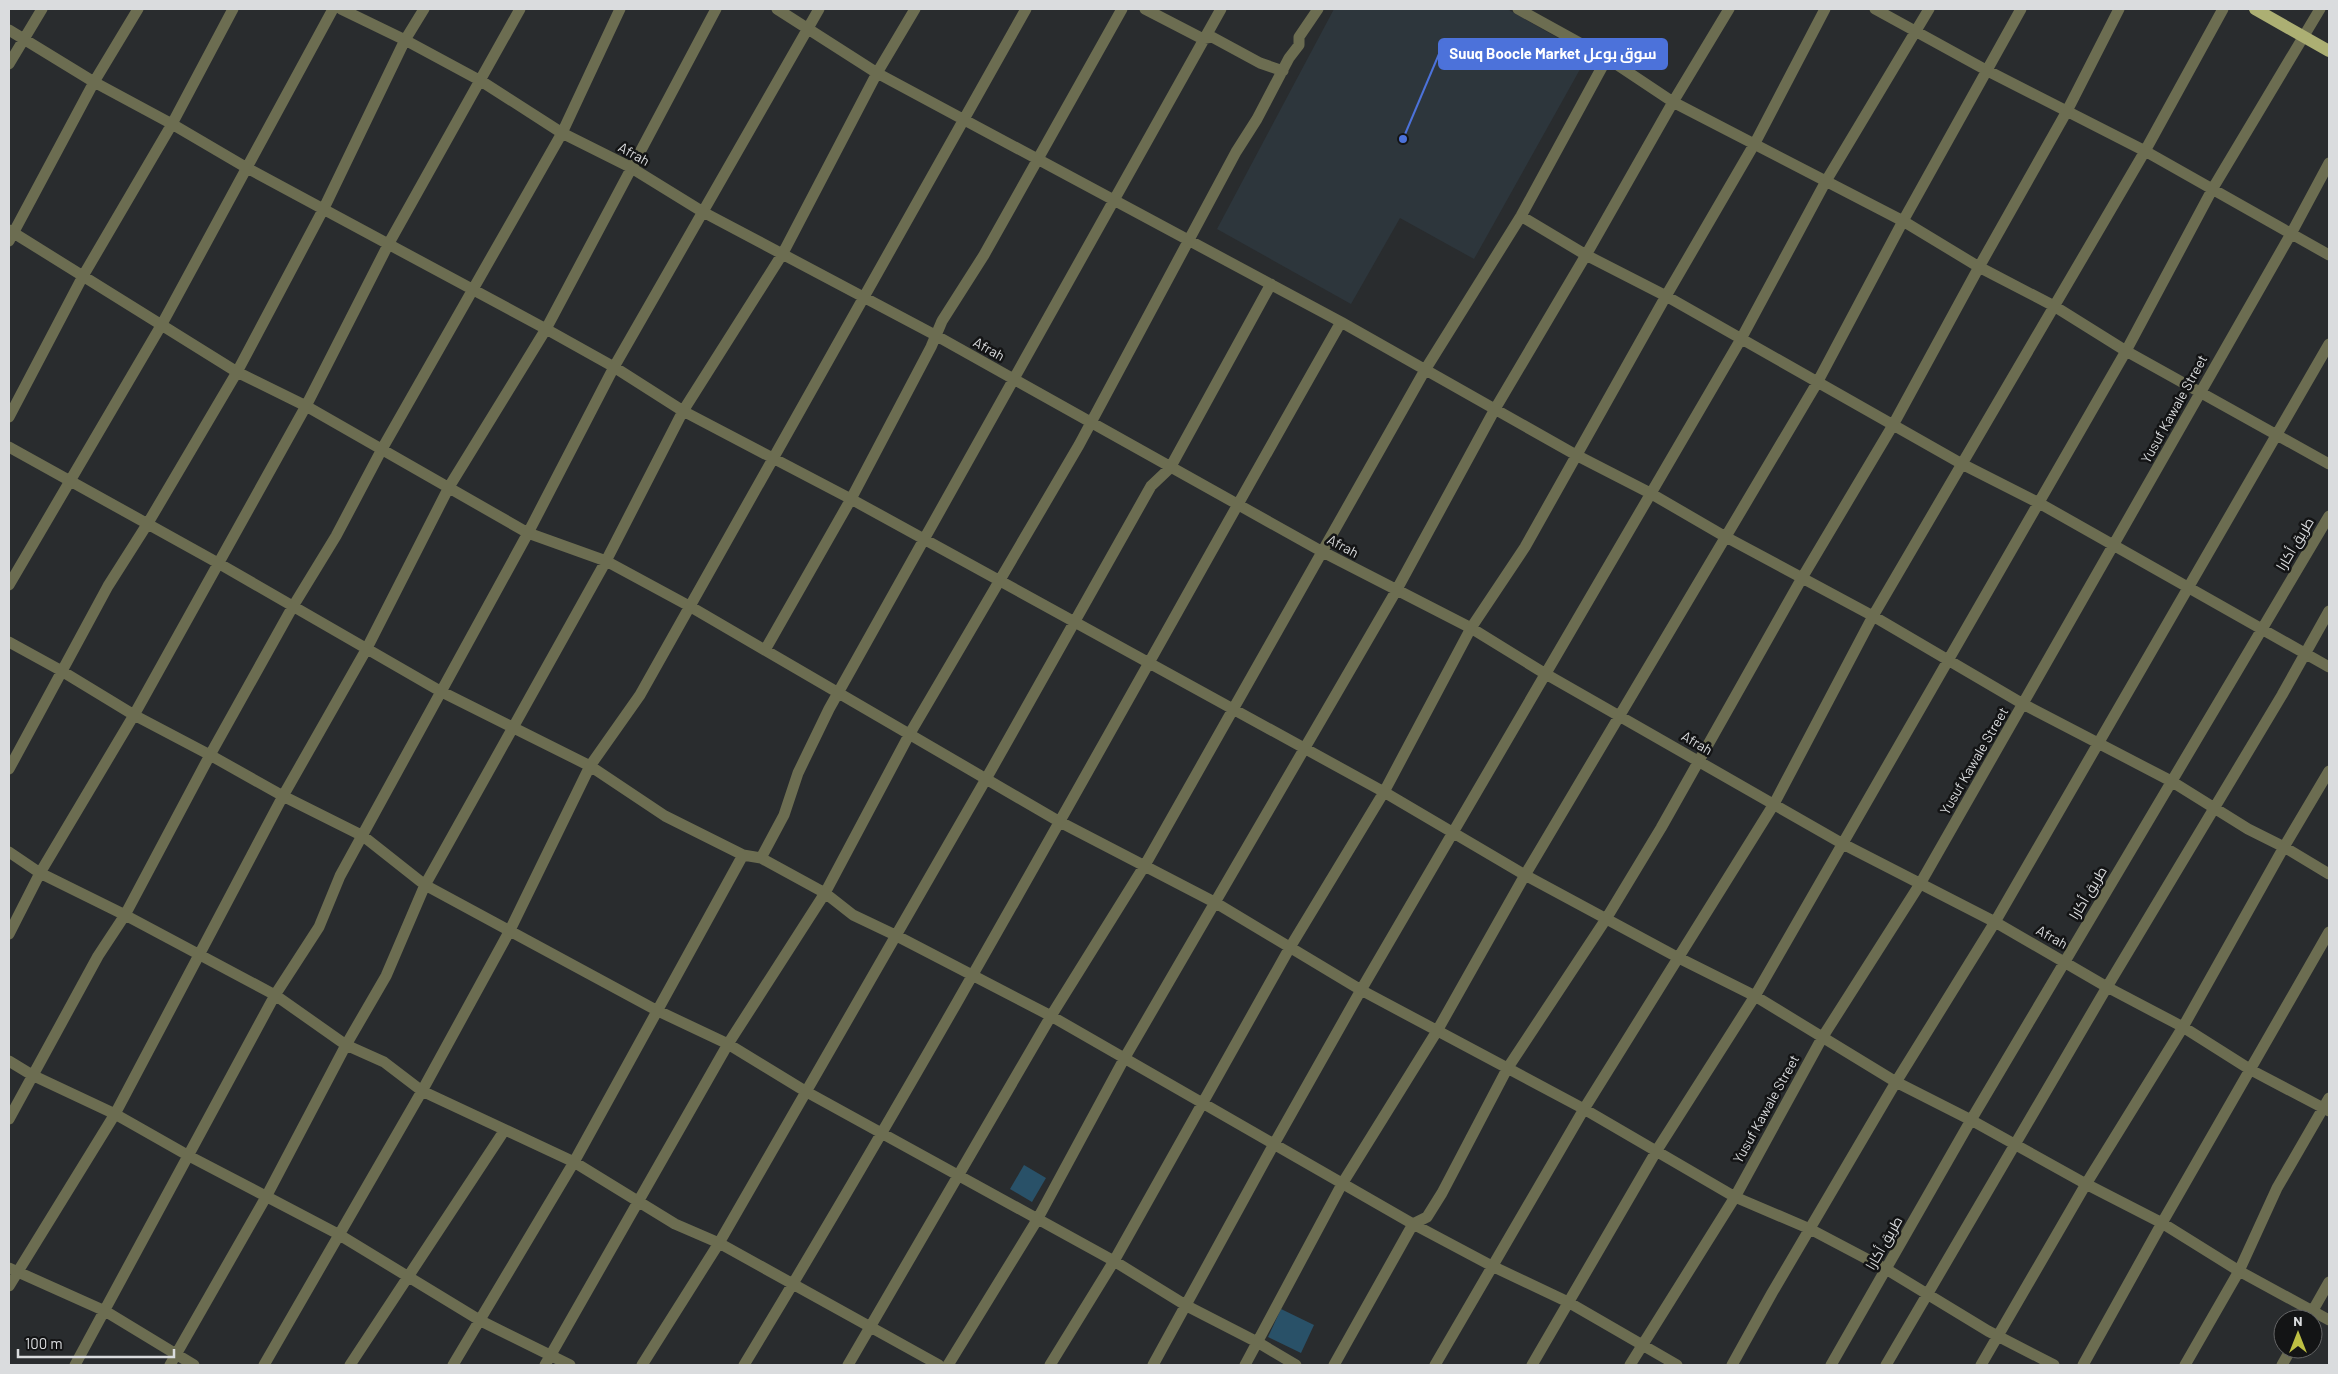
<svg xmlns="http://www.w3.org/2000/svg" width="2338" height="1374" font-family="Barlow,Cairo,sans-serif">
	<style>
		.built { fill: #2d363c }
		.green { fill: #295168 }
		.lines { fill: none; stroke-linecap: round; stroke-linejoin: round }
		.minor { stroke: #6c6d51; stroke-width: 11 }
		.major { stroke: #acaf73; stroke-width: 12 }
		.labels { text-anchor: middle; stroke-width: 5; stroke-linejoin: round; paint-order: stroke }
		.street-label { font-size: 14px; fill: #dadcde; stroke: #131415 }
		.leader { fill: none; stroke: #4c72da; stroke-width: 2 }
		.callout-dot { fill: #4c72da; stroke: #131415; stroke-width: 2 }
		.callout { fill: #4c72da; stroke: #4c72da; stroke-width: 2 }
		.callout-label { font-size: 15px; text-anchor: middle; font-weight: bold; fill: #fff }
	</style>
	<rect width="100%" height="100%" fill="#292c2e"/>
	<path class="built" d="M1334,9H1507L1588,55L1474,259L1400,218L1351,304L1217,229Z"/>
	<path class="green" d="M1024,1165L1046,1178L1032,1202L1010,1189Z
		M1281,1309L1314,1325L1301,1353L1268,1337Z"/>
	<g class="lines">
		<path class="minor" d="M341,9L405,40L481,81L562,133L630,167L703,212L935,335L1321,551L1471,628L1544,673L1843,844L1995,922L2107,987L2183,1027L2251,1070L2329,1111
			M777,9L877,73L1341,322L1576,455L1650,493L1724,536L1873,616L2023,704L2171,781L2248,829L2284,847L2329,874
			M1145,9L1203,39L1212,37L1260,63L1283,71
			M1518,9L1607,58L1673,102L1903,221L1979,267L2054,306L2126,351L2329,464
			M1875,9L1986,70L2145,151L2329,255
			M9,30L94,82L172,124L247,168L546,329L614,367L683,411L851,499L1384,792L1525,875L1677,957L1755,996L1896,1082L1971,1120L2086,1184L2162,1223L2239,1271L2329,1320
			M9,64L42,9
			M1521,216L1586,255L1666,296L1962,464L2039,503L2329,667
			M9,230L237,372L306,406L528,533L606,561L691,607L1060,822L1216,903L1361,990L1584,1109L1735,1197L1810,1229L1886,1269L1988,1331L2054,1365
			M9,241L94,82L138,9
			M9,417L83,276L172,124L233,9
			M9,447L218,563L440,691L590,766L665,816L743,855L761,858L825,893L853,915L895,935L1051,1016L1413,1224L1492,1266L1568,1302L1677,1365
			M9,585L162,324L333,9
			M9,642L60,670L134,715L210,755L283,796L363,836L425,885L656,1010L728,1044L805,1091L1114,1261L1187,1306L1259,1343L1296,1365
			M765,650L851,499L931,347L942,321L984,255L1122,9
			M9,769L108,586L148,523L237,372L324,208L405,40L424,9
			M9,852L40,873L125,915L275,995L346,1045L384,1062L422,1091L574,1162L675,1224L719,1243L939,1365
			M761,858L784,815L798,773L829,709L1221,9
			M9,934L40,873L134,715L306,406L389,243L520,9
			M9,1061L32,1075L115,1114L189,1156L338,1234L481,1321L570,1365
			M9,1119L98,956L125,915L210,755L292,608L336,536L382,449L562,133L620,9
			M9,1268L105,1311L194,1365
			M9,1286L115,1114L283,796L366,650L449,487L546,329L716,9
			M2308,1319L2329,1282
			M75,1365L275,995L319,927L340,876L528,533L614,367L819,9
			M170,1365L266,1197L346,1045L386,976L425,885L606,561L683,411L783,253L877,73L915,9
			M264,1365L422,1091L509,932L590,766L640,695L1026,9
			M350,1365L504,1131
			M453,1365L574,1162L743,855
			M545,1365L728,1044L825,893L909,735L1079,445L1236,152L1257,119L1289,58L1299,45V37L1318,9
			M642,1365L719,1243L986,779L1151,486L1170,468L1271,284
			M744,1365C952,1022 1143,670 1341,322
			M848,1365L1051,1016L1145,865L1425,370L1521,216L1607,58
			M948,1365L1037,1220L1124,1059L1396,591L1495,409L1586,255L1673,102L1729,9
			M1050,1365L1114,1261L1289,949L1384,792L1471,628L1525,547L1666,296L1755,143L1825,9
			M1153,1365L1274,1144L1361,990L1741,339L1826,181L1929,9
			M1245,1365L1342,1184L1437,1031L1525,875L1817,383L1903,221L2021,9
			M1334,1365L1413,1224L1427,1217L1442,1193L1507,1069L1606,919L1661,828L1802,578L1893,425L1979,267L2067,111L2119,9
			M1435,1365L1584,1109L1774,804L1873,616L2145,151L2223,9
			M1532,1365L1657,1150L1755,996L2126,351L2213,188L2320,9
			M1630,1365L1735,1197L1822,1038L1920,884L2292,232L2329,163
			M1732,1365L1772,1293L1896,1082L1995,922L2329,344
			M1831,1365L1971,1120L2329,516
			M1886,1365L2107,987L2282,695L2329,611
			M1981,1365L2086,1184L2183,1027L2284,847L2329,771
			M2083,1365L2162,1223L2329,932
			M2185,1365L2239,1271L2277,1188L2329,1098
			M2282,1365L2291,1349"/>
		<path class="major" d="M2255,9L2329,51"/>
	</g>
	<g class="labels">
		<g class="street-label">
			<text transform="translate(634 154) rotate(29)" y="5">Afrah</text>
			<text transform="translate(989 349) rotate(29)" y="5">Afrah</text>
			<text transform="translate(2174 409) rotate(-61)" y="5">Yusuf Kawale Street</text>
			<text transform="translate(2295 544) rotate(-59)" y="5">طريق أكارا</text>
			<text transform="translate(1343 546) rotate(28)" y="5">Afrah</text>
			<text transform="translate(1697 743) rotate(30)" y="5">Afrah</text>
			<text transform="translate(1974 761) rotate(-60)" y="5">Yusuf Kawale Street</text>
			<text transform="translate(2088 893) rotate(-59)" y="5">طريق أكارا</text>
			<text transform="translate(2052 937) rotate(29)" y="5">Afrah</text>
			<text transform="translate(1766 1109) rotate(-61)" y="5">Yusuf Kawale Street</text>
			<text transform="translate(1884 1243) rotate(-60)" y="5">طريق أكارا</text>
		</g>
	</g>
	<path class="leader" d="M1403 139L1439 54"/>
	<circle class="callout-dot" cx="1403" cy="139" r="5"/>
	<rect class="callout" x="1439" y="39" width="228" height="30" rx="5"/>
	<g class="callout-label">
		<text x="1553" y="59">Suuq Boocle Market سوق بوعل</text>
	</g>
	<rect width="2338" height="1374" fill="none" stroke="#dadcde" stroke-width="20"/>
	<g transform="translate(2298 1334)"><circle r="24" fill="#131415" stroke="#636465"/>
	<path d="M0-4L9 19L0 12L-9 19Z" fill="#bdbf43"/>
	<text y="-8" font-size="14" font-weight="bold" text-anchor="middle" fill="#dadcde">N</text>
	</g>
	<path d="M18 1349v8h156v-8" fill="none" stroke="#dadcde" stroke-width="2.5"/>
	<text x="25" y="1349" font-size="15" fill="#dadcde" stroke="#131415" stroke-width="4" paint-order="stroke">100 m</text>
</svg>
